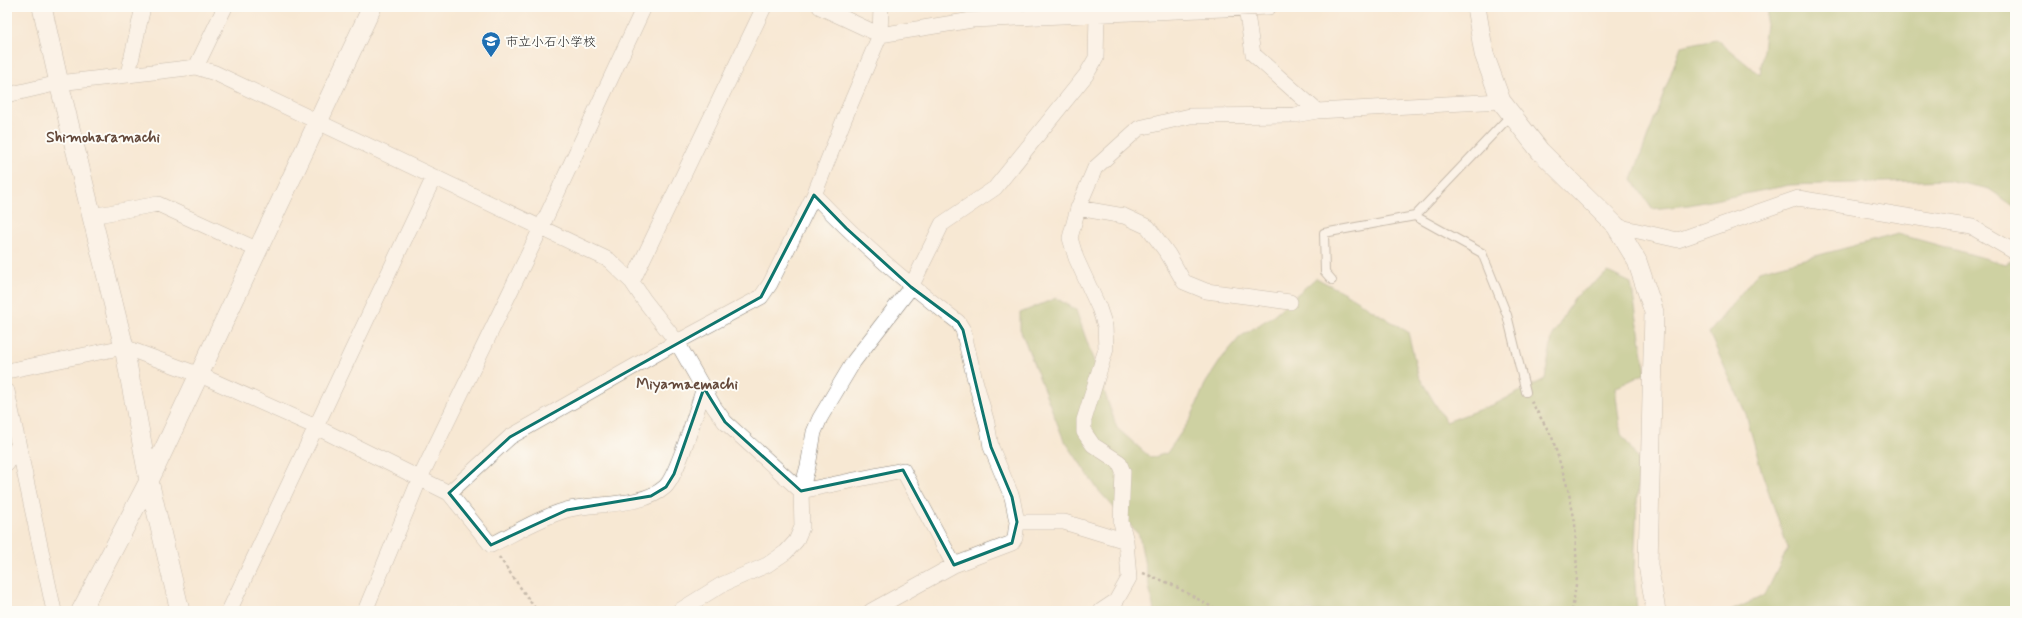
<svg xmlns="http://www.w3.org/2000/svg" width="2022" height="618" font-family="Mynerve,'Klee One',sans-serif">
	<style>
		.forest { fill: #9cb566; stroke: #5c6841 }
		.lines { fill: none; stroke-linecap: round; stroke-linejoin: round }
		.service-casing { stroke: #8a8278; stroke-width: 10 }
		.minor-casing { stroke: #8a8278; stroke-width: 16 }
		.tertiary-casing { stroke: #8a8278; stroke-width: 20 }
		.path { stroke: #8a8278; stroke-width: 2.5; stroke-dasharray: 3 3; stroke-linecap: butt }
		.service { stroke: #fff; stroke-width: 8 }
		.minor { stroke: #fff; stroke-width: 15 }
		.tertiary { stroke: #fff; stroke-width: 19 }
		.marked { fill: none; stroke: #0f766e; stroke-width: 3; stroke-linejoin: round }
		.labels { text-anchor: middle; stroke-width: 4; stroke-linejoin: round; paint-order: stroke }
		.poi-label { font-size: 13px; fill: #1c1c1c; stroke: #fdfcf7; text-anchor: start }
		.quarter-label { font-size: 15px; font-weight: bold; fill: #64493b; stroke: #fdfcf7 }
	</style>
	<rect width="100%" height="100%" fill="#fdfcf7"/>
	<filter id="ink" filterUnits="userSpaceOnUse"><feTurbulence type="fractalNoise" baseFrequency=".025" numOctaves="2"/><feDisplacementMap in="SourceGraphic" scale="8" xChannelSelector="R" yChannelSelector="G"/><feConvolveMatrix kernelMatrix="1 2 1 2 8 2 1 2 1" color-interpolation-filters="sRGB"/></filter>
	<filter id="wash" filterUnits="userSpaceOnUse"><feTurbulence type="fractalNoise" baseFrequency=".012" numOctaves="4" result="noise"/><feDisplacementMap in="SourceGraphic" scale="16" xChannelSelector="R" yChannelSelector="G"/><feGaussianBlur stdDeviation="0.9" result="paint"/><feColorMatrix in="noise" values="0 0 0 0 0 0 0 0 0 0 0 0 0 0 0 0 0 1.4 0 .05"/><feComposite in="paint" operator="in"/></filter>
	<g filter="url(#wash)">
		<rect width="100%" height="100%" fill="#f7e8d3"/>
		<path class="forest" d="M1768,7H2015V207L1989,189L1948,180L1790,185L1689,205L1652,209L1632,179L1681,46L1716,39L1760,75Z
			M1898,234L2006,264L2015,257V611H1731L1765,595L1788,548L1762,473L1746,414L1709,333L1759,271Z
			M1608,272L1631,283L1646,373L1615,388L1621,434L1639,460L1634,568L1637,611H1154L1139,535L1098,490L1063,438L1020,329V313L1056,298L1076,310L1117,428L1151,458L1167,453L1191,418L1205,384L1222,358L1240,337L1271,317L1316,278L1345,293L1408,332L1418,375L1446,422L1497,403L1545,379L1552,337L1574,298Z"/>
	</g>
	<g filter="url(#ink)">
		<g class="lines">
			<defs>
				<path id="service" d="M1415,216L1482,253L1507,315L1526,392
					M1332,280L1325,272L1324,233L1415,216L1511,115"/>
				<path id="minor" d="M820,7L880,35L972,20L1269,7
					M1246,8L1253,54L1317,111
					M196,67L225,7
					M128,74L143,7
					M7,95L59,83L196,67L215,73L609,260L632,282L644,300L677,342L714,407L725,422L801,491
					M814,195C860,243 906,283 958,322L963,330L975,380L987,423L991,447L1012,497L1017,522L1015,538L1012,543L954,565L871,611
					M1078,208L1124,216L1148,227L1168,254L1184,282L1206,291L1290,302
					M92,216L158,204L258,250
					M1616,226L1678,240L1798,198L1972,227L2015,252
					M632,282L764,7
					M7,371L124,347L200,375L316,427L449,493L491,545C515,533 539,518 566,510C594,502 642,508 665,487C678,475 697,408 704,388
					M7,391L54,611
					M7,464L18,446
					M801,491L903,470L954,565
					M449,493L510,437L677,342L761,297L770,284L814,195L845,117L880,35L881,7
					M1017,522H1064L1126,541
					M229,611L434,177
					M365,611L420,478L541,228L644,7
					M679,611L721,585L767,565L786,552L796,541L802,527L801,491L808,466L814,432L820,418L854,361L911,287L942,224L995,188L1086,75L1096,58L1097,14
					M1101,611L1116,601L1129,578L1126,541L1121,522L1123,472L1119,462L1093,445L1084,432V420L1106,349L1105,326L1099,308L1076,258L1070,238L1078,208L1095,168L1139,128L1190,116L1295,115L1317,111L1501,101"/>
				<path id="tertiary" d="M42,7L59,83L124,347L149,481L180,611
					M1476,7L1484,54L1501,101L1540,151L1616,226L1637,261L1654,312L1648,565L1656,611
					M81,611L149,481L372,7"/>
			</defs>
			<use href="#service" class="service-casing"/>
			<use href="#minor" class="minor-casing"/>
			<use href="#tertiary" class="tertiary-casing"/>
			<path class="path" d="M1531,401L1552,437L1568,489L1575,522L1577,578L1572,611
				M499,557L537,611
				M1143,573L1171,584L1219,611"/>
			<use href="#service" class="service"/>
			<use href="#minor" class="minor"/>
			<use href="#tertiary" class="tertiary"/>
		</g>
	</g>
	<path d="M0 0H2022V618H0ZM814,195L846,228L911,287L958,322L963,330L991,447L1012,497L1017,522L1012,543L954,565L903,470L801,491L725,422L704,388L674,474L666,487L651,496L567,510L491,545L449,493L510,437L761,297Z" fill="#f7e8d3" fill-opacity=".55" fill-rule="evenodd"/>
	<path class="marked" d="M814,195L846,228L911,287L958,322L963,330L991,447L1012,497L1017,522L1012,543L954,565L903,470L801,491L725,422L704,388L674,474L666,487L651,496L567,510L491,545L449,493L510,437L761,297Z"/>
	<defs>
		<symbol id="school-pin" viewBox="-11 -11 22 30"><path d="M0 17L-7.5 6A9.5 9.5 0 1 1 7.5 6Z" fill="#1f6fb2" stroke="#fdfcf7"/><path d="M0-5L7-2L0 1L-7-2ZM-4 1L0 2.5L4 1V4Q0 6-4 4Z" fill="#fff"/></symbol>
	</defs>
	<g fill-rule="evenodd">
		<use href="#school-pin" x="480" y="30" width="22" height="30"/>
	</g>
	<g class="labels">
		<g class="poi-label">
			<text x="505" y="46">市立小石小学校</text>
		</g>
		<g class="quarter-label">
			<text x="103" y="142">Shimoharamachi</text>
			<text x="687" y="389">Miyamaemachi</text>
		</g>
	</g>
	<rect width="2022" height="618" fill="none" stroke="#fdfcf7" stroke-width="24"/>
</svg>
